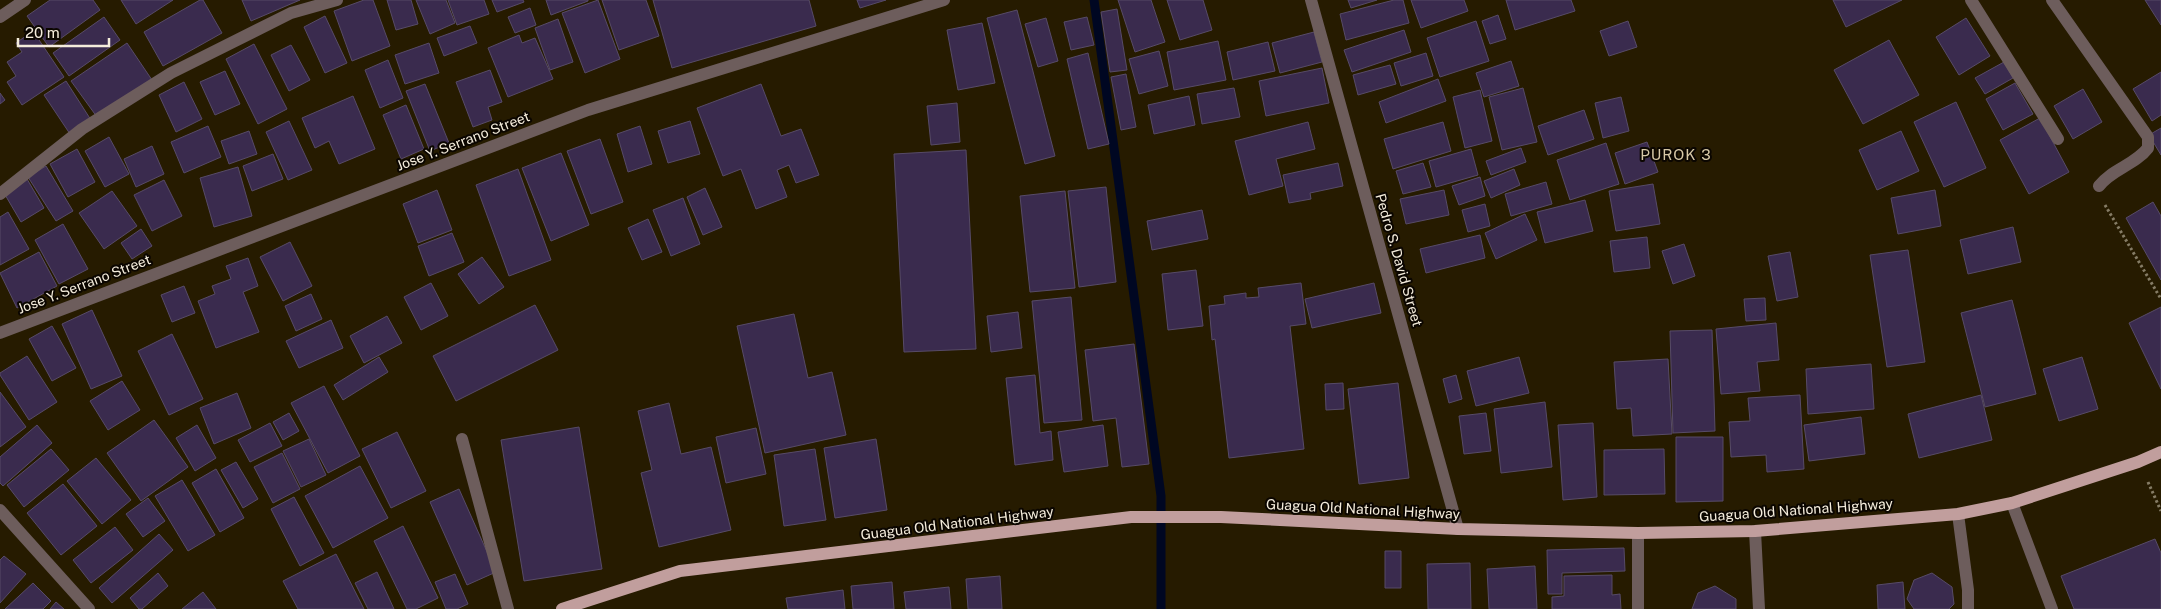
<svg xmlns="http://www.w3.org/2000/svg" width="2161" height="609" font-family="'Public Sans',sans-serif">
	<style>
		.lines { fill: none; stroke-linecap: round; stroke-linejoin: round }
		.stream { stroke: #000722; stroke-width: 9 }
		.building { fill: #3a2b4e; stroke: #574b67 }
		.path { stroke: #857c65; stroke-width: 3; stroke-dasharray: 2.5 2.5; stroke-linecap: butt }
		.minor { stroke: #6d5d5c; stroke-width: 12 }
		.major { stroke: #c19e9d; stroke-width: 12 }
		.labels { text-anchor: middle; stroke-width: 4; stroke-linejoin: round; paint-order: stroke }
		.street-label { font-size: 14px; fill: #f4ecdb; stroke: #0b0600 }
		.neighbourhood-label { font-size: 15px; letter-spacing: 1px; fill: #d8c9a7; stroke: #0b0600 }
	</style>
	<rect width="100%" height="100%" fill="#261b00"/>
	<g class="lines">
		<path class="stream" d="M1094,0L1161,496V609"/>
	</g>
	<path class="building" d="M50,0H93L100,10L49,47L27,16Z
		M121,0H173L136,24Z
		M200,0H203L222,33L163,66L144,32Z
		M242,0H300L251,21Z
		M364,0H373L390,46L352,61L334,11Z
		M387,0H411L418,24L396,30Z
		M416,0H446L455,23L430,34Z
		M448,0H484L489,14L457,25Z
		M492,0H523L524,2L497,12Z
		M546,0H588V1L551,15Z
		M598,0L620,59L585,73L562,13Z
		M602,0H646L659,36L619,50Z
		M653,0H809L816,26L672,68Z
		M857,0H886L860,8Z
		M1118,0H1151L1165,42L1135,52Z
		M1167,0H1203L1212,30L1180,40Z
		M1348,0H1377L1351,8Z
		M1394,0H1403L1409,23L1346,40L1340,14Z
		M1411,0H1464L1468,11L1421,28Z
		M1506,0H1571L1575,11L1515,30Z
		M1833,0H1902L1846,27Z
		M2145,0H2161V25Z
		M530,8L536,25L515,33L508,17Z
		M1117,9L1127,70L1110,72L1101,12Z
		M1017,10L1055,156L1025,164L987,18Z
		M1498,15L1506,39L1490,44L1482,21Z
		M325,16L347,63L325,73L304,27Z
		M104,17L120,40L69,76L53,53Z
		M1087,17L1094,45L1071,50L1064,22Z
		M1046,18L1058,61L1038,67L1025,24Z
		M1966,18L1990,56L1959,75L1936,37Z
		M558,19L573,62L550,70L535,28Z
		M1476,21L1489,61L1440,77L1427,38Z
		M1628,21L1637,47L1609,56L1600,31Z
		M982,23L995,83L958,90L947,30Z
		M470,26L477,43L444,56L437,38Z
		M1404,30L1411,52L1352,72L1344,50Z
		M33,31L64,77L22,105L7,82L16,76L7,62L22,52L16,43Z
		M1314,32L1322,62L1280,73L1272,43Z
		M519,35L522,43L535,38L553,79L508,97L488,48Z
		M1889,40L1919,95L1863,124L1834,70Z
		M1218,41L1226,80L1174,90L1167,52Z
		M1268,42L1275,71L1233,80L1227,52Z
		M127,43L152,80L97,117L71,81Z
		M429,43L439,73L405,84L395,55Z
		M254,44L287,109L258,124L226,59Z
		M291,45L310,80L289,91L271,55Z
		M1159,51L1168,86L1139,94L1129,59Z
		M1088,53L1109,144L1088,149L1067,59Z
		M1426,53L1433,76L1401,86L1394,63Z
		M388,60L403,98L380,108L365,70Z
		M1511,61L1519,86L1484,97L1476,73Z
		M2004,62L2013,78L1985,94L1975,78Z
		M1390,65L1396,84L1358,95L1353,75Z
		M1322,68L1329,103L1266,116L1259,81Z
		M490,70L502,102L488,107L492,120L473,127L456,82Z
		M225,71L240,104L215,115L200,82Z
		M2161,72V115L2152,121L2133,89Z
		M1126,74L1136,127L1121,130L1111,77Z
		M1438,79L1446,101L1386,123L1379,102Z
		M66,81L91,120L70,134L44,95Z
		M184,82L202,119L176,132L159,95Z
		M2015,83L2033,114L2003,130L1986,99Z
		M425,84L449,143L430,151L406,91Z
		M761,84L781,136L801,129L819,175L796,183L789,165L777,170L787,197L756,209L741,169L723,176L697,108Z
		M1234,88L1240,117L1202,124L1197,94Z
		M1523,88L1537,142L1502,150L1489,97Z
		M2083,89L2102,122L2073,139L2054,106Z
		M1480,90L1492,141L1465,148L1453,97Z
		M0,93L5,100L0,104Z
		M353,96L375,149L339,164L329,141L315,148L302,118Z
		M1189,96L1195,125L1154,134L1148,105Z
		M1621,97L1629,131L1603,138L1595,103Z
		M1956,102L1986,168L1944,187L1914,122Z
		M957,103L960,142L931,145L927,106Z
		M406,105L424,149L401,159L383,115Z
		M1584,110L1594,139L1548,155L1538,126Z
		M2040,118L2069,172L2029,194L2000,140Z
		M289,121L312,170L288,180L266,132Z
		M690,121L700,154L668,163L658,131Z
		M1308,122L1315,149L1276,159L1283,186L1249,195L1235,141Z
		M1443,122L1451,151L1393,169L1384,139Z
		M208,126L221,157L184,173L171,142Z
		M640,126L652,164L628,172L617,134Z
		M2161,128V155L2149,135Z
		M249,131L257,154L229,164L221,141Z
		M1901,131L1919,171L1877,190L1859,150Z
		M109,137L129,174L105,187L85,151Z
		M600,139L623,202L591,214L567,151Z
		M1647,142L1658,172L1625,184L1615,153Z
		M1606,143L1619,184L1570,200L1557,160Z
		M152,146L164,174L136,187L124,159Z
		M1521,148L1526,162L1491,175L1486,161Z
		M77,149L95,182L68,197L50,164Z
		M1471,149L1478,175L1436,187L1429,161Z
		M966,150L976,349L904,352L894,154Z
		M561,153L589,225L551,241L522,168Z
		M273,154L283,179L252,191L243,166Z
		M1338,163L1343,186L1310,193L1311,199L1289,203L1283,175Z
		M1423,163L1431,187L1403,194L1396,171Z
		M46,166L73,211L56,221L28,177Z
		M238,167L252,216L214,227L200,178Z
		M518,169L551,260L509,276L476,185Z
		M1514,169L1520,185L1491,198L1484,181Z
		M1480,177L1485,196L1459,205L1452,186Z
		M27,179L44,208L21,222L4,193Z
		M164,180L182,216L152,231L134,195Z
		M1546,182L1552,204L1511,216L1505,194Z
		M1653,184L1660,224L1616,231L1609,191Z
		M1106,187L1116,282L1079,287L1068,191Z
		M705,188L722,227L703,235L687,197Z
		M437,190L452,230L418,243L403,204Z
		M1444,190L1449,215L1406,224L1400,199Z
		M1935,190L1941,226L1898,234L1891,198Z
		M112,191L137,226L104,249L79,213Z
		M1065,191L1075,288L1030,292L1020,196Z
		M683,198L700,244L671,256L653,210Z
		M1585,200L1593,231L1545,243L1537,212Z
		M2153,202L2161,216V280L2126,218Z
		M1485,204L1490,226L1468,232L1462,210Z
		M1202,210L1208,239L1152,250L1147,221Z
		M8,212L29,249L0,265V217Z
		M1525,214L1537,240L1496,259L1485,233Z
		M648,219L662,252L642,260L628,228Z
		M63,224L88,269L59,284L35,240Z
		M2013,227L2021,262L1968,274L1960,240Z
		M141,229L152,246L132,259L121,243Z
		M452,233L464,262L429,276L418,246Z
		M1480,235L1485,258L1426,273L1420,249Z
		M1647,237L1650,268L1614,272L1610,241Z
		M290,242L312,286L283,301L260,257Z
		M1684,244L1695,276L1673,284L1662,251Z
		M1908,250L1925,362L1887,367L1870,255Z
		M39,252L57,286L17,308L0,273Z
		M1790,252L1798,297L1777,301L1768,256Z
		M482,257L504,287L479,304L458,274Z
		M248,258L258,286L243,292L259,332L216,348L198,301L215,294L212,286L231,279L226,266Z
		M1196,270L1203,326L1168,330L1162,274Z
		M431,283L448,316L421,330L404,297Z
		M1301,283L1306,324L1290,326L1304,449L1229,458L1215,339L1212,340L1209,306L1225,304L1224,296L1246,293V298L1259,297L1258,288Z
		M1374,283L1381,313L1312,328L1305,299Z
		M184,286L195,313L172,322L161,295Z
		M311,294L322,319L296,331L285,306Z
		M1071,297L1082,420L1044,423L1032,301Z
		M1765,298L1766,320L1746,321L1744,299Z
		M2012,300L2036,394L1985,407L1961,313Z
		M535,305L558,350L456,401L433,356Z
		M2161,307V389L2129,323Z
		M92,310L122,376L91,389L62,324Z
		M1018,312L1022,348L991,352L987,316Z
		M794,314L808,378L832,372L846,435L765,453L737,326Z
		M387,316L402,343L364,363L350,336Z
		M331,320L343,348L299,368L286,341Z
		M1776,323L1779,360L1757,362L1760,391L1721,394L1716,329Z
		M52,326L76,368L52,381L29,339Z
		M1712,330L1715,431L1673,433L1670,331Z
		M172,334L203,399L169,415L138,351Z
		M1134,344L1149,464L1122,467L1116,418L1093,421L1085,350Z
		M27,356L57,402L29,420L0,375V373Z
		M379,357L388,372L343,400L334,385Z
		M1519,357L1529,393L1476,406L1467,371Z
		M2082,357L2098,409L2059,421L2043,369Z
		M1668,359L1672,434L1633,436L1631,408L1617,409L1614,362Z
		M1871,364L1874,409L1808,414L1806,369Z
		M1035,375L1040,433L1051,431L1053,460L1015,465L1006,378Z
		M1456,375L1462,399L1449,403L1443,379Z
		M122,381L140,410L108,430L90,401Z
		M1343,383L1344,409L1326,410L1325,384Z
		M1398,383L1409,478L1359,484L1348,389Z
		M324,386L360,456L328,473L291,403Z
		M0,392L26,427L0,447Z
		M237,393L251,428L214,444L200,408Z
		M1800,395L1804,469L1767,472L1766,455L1731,457L1729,422L1750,421L1748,398Z
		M1981,395L1992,440L1919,458L1908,414Z
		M1545,402L1552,467L1501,473L1494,409Z
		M669,403L681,454L711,447L731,530L659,547L641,473L652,470L638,411Z
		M289,413L299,431L283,440L273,422Z
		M1486,413L1491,451L1464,454L1459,416Z
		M1861,417L1865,454L1809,461L1804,425Z
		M154,420L188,467L141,501L107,453Z
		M270,423L282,446L250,462L238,440Z
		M1593,423L1597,497L1563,500L1558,425Z
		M37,425L52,443L3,486L0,483V457Z
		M197,425L216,458L195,471L176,438Z
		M1103,425L1108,466L1064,472L1058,432Z
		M579,427L602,569L524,581L501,440Z
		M756,428L766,474L726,483L716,437Z
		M397,432L426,491L391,508L362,449Z
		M1676,437H1723V501L1676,502Z
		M309,439L326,475L301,487L283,451Z
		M876,439L887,510L835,518L824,448Z
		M51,449L69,470L24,507L7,485Z
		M815,449L826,520L784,526L774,455Z
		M1664,449L1665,494L1604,495V450Z
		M282,453L300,489L273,503L254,467Z
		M96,458L131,500L102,524L67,481Z
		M236,462L258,499L243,508L221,470Z
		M360,466L388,518L333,548L305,496Z
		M216,469L244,518L220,532L192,483Z
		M182,480L215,535L188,551L155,496Z
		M63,484L97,526L61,555L27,513Z
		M459,489L496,572L467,585L430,502Z
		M294,497L324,553L300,566L271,509Z
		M148,498L165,521L143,537L126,514Z
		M403,526L438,598L416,609H407L374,541Z
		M115,527L133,550L91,583L73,560Z
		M159,534L173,550L112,603L99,588Z
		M2155,539L2161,553V609H2074L2061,576Z
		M1624,548L1625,571L1562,573V594H1548L1547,550Z
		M1385,551H1401V588H1385Z
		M336,554L364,609H298L283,581Z
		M4,556L26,574L0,603V560Z
		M1470,563L1471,609H1428L1427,564Z
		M1535,566L1537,609H1489L1487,569Z
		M377,572L394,609H368L355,583Z
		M158,573L168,586L142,609H139L130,598Z
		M1932,573L1952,587L1954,604L1949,609H1914L1907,599L1914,580Z
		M455,574L468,604L457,609H446L435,582Z
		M1612,575V595L1620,594L1621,609H1552V597L1564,596V576Z
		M1000,576L1002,609H968L966,579Z
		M892,582L894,609H853L851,586Z
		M1903,582L1905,609H1878L1877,585Z
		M33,583L51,601L43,609H5Z
		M1715,586L1736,599V609H1692L1698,593Z
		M949,587L951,609H906L904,592Z
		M843,590L845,609H788L786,598Z
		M203,592L216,609H182Z
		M56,602L64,609H50Z"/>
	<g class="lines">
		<path class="path" d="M2105,205L2161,299
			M2148,482L2161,511"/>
		<path class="minor" d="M1311,0L1458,529
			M1971,0L2058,139
			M2052,0L2148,137V148C2135,165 2112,169 2099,186
			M0,17L25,0
			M0,194L82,129L171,73L291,13L337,0
			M0,333L588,110L944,0
			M462,439L508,609
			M2012,503L2052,609
			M0,510L89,609
			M1958,514L1968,590V609
			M1755,531L1759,609
			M1638,533V609"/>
		<path class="major" d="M562,609L680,571L1131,517H1221L1458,529L1638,533L1755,531L1958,514L2012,503L2138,462L2161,452"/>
	</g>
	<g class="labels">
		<g class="street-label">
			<text transform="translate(463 141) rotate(-21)" y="5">Jose Y. Serrano Street</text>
			<text transform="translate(1399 260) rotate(74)" y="5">Pedro S. David Street</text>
			<text transform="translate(84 284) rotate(-21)" y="5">Jose Y. Serrano Street</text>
			<text transform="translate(1363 509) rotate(3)" y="5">Guagua Old National Highway</text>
			<text transform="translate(1796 510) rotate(-4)" y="5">Guagua Old National Highway</text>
			<text transform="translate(957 523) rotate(-7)" y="5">Guagua Old National Highway</text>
		</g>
		<g class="neighbourhood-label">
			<text x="1676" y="160">PUROK 3</text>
		</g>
	</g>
	<path d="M18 38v8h91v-8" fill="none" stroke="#f4ecdb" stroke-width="2.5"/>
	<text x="25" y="38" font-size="15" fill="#f4ecdb" stroke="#0b0600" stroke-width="4" paint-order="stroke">20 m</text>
</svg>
